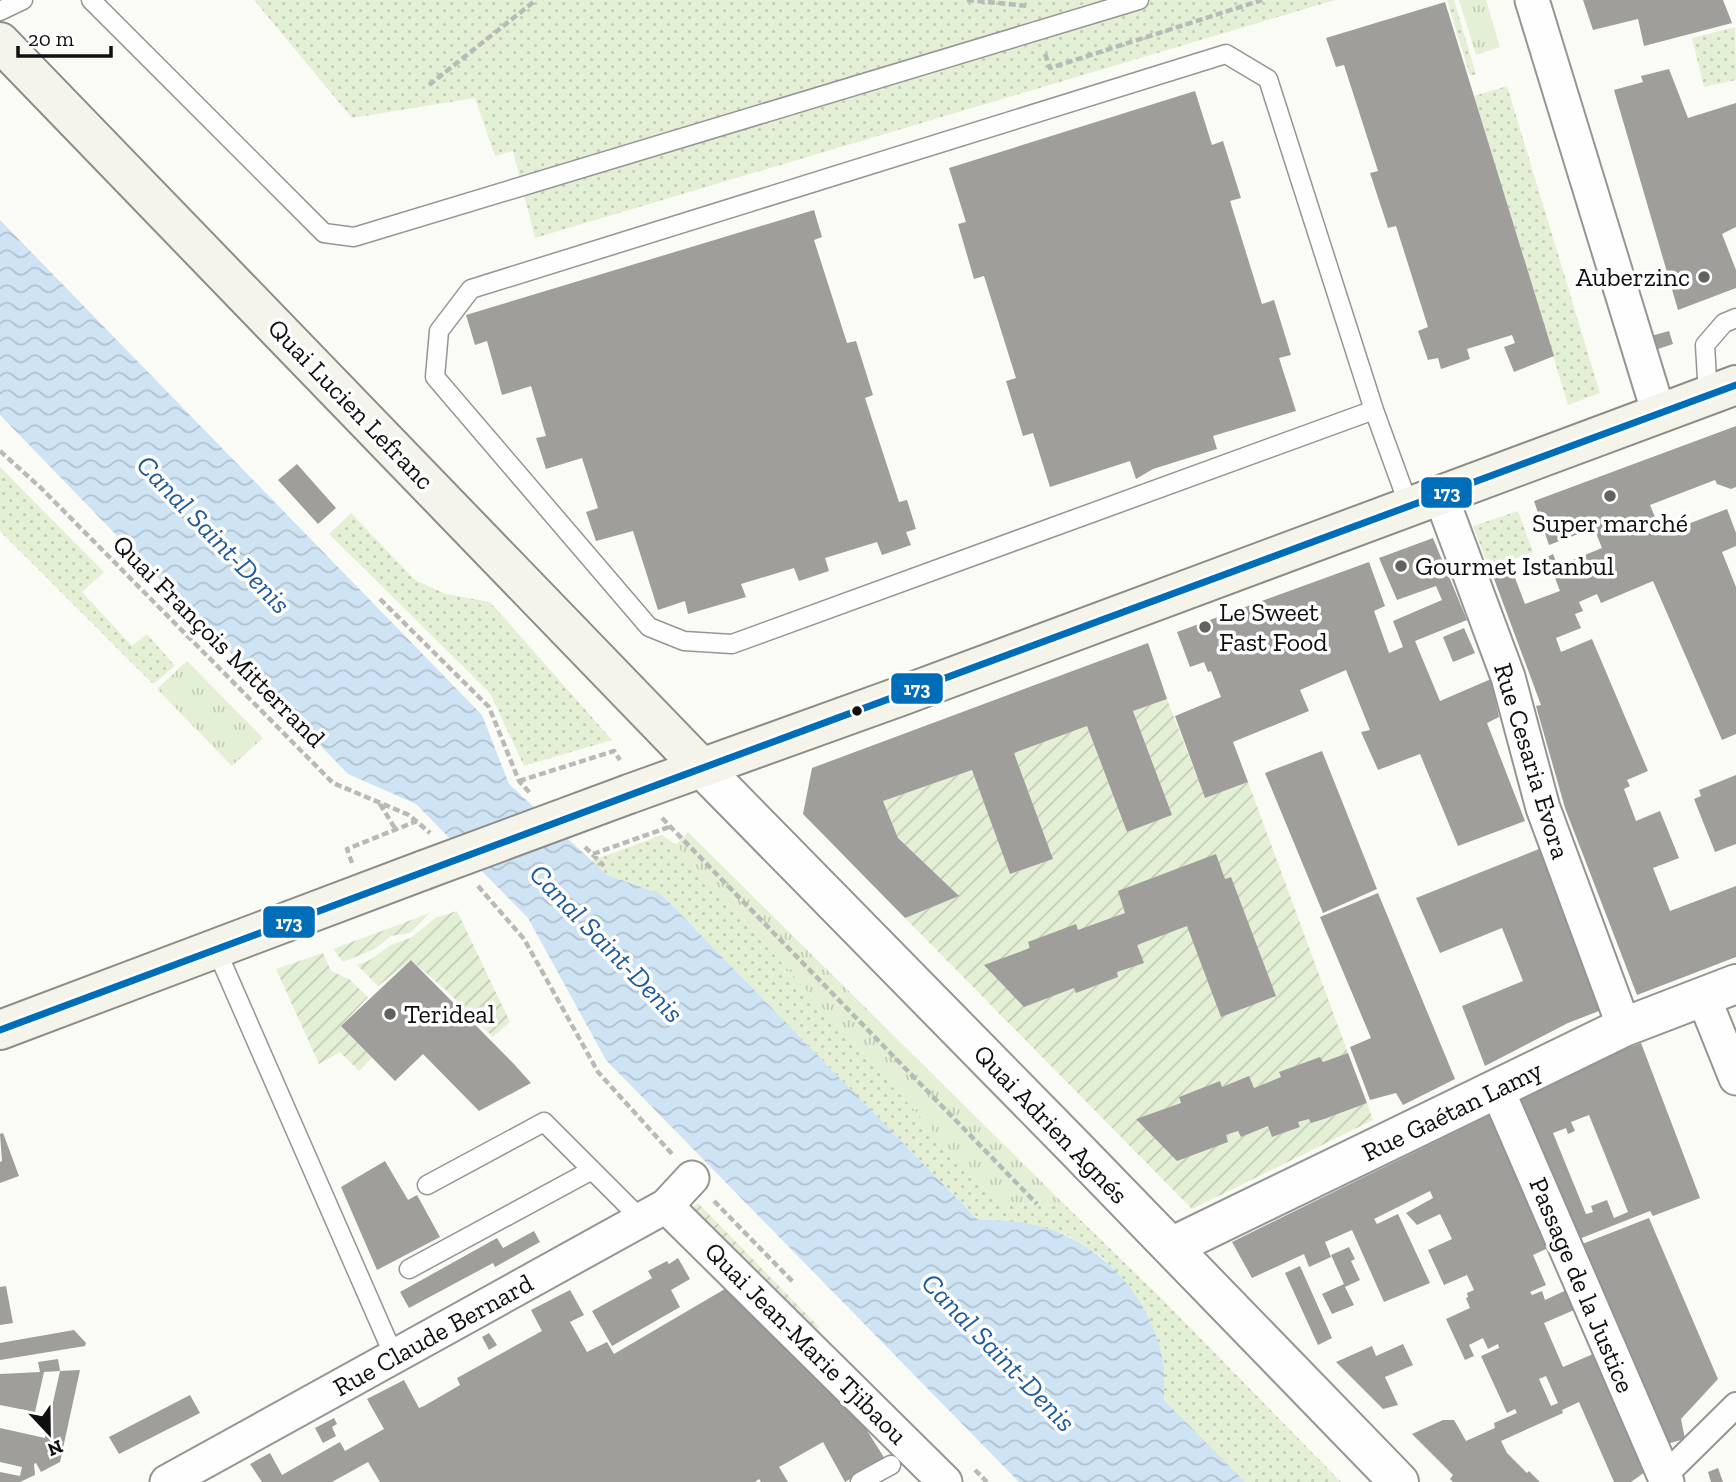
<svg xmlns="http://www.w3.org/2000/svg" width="1736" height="1482" font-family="'Zilla Slab',serif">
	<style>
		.grass { fill: url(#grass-dots) }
		.park { fill: url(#park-tufts) }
		.garden { fill: url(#garden-furrows) }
		.water { fill: url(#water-waves) }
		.building { fill: #9f9e9a; fill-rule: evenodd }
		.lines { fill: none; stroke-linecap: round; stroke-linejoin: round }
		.service-casing { stroke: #959593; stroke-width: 21 }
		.pedestrian-casing { stroke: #959593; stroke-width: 28 }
		.minor-casing { stroke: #959593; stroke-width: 37 }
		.tertiary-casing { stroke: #959593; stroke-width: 42 }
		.secondary-casing { stroke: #8c8c89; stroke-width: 42 }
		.path { stroke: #b9b9b8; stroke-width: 4.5; stroke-dasharray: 7 3.5; stroke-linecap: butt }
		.service { stroke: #fefefe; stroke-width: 18 }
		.pedestrian { stroke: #fefefe; stroke-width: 24 }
		.minor { stroke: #fefefe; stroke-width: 33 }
		.tertiary { stroke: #fefefe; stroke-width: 38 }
		.secondary { stroke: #f5f4eb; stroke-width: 38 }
		.secondary-bridge-casing { stroke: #8c8c89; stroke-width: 42; stroke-linecap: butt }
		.secondary-bridge { stroke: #f5f4eb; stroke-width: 38 }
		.bus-1-casing { stroke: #fff; stroke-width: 12 }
		.bus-1 { stroke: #006db8; stroke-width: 7 }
		.poi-dot { fill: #626260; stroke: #fff; stroke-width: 2.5 }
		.bus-dot { fill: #0f0f0f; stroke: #fff; stroke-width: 2.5 }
		.labels { text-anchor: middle; stroke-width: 7; stroke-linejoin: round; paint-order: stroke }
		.poi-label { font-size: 26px; fill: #0f0f0f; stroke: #fff; text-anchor: start }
		.street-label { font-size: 26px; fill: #0f0f0f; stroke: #fff }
		.water-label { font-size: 28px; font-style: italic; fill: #1f5a9b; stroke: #fff }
		.line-badge { stroke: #fff; stroke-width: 2.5 }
		.badge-label { font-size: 19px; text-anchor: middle; font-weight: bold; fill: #fff }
	</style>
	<defs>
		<pattern id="grass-dots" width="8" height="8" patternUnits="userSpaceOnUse" patternTransform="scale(1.75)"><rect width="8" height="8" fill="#e3f0d6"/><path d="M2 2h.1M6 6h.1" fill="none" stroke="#c2cdb6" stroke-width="1.8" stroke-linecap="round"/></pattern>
		<pattern id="park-tufts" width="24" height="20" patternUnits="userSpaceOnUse" patternTransform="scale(1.75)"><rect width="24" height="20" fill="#e3f0d6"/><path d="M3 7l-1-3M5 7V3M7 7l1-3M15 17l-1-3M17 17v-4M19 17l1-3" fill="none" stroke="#c2cdb6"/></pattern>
		<pattern id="garden-furrows" width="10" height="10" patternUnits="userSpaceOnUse" patternTransform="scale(1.75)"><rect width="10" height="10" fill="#e3f0d6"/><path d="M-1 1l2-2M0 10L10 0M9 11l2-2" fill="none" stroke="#c2cdb6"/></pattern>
		<pattern id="water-waves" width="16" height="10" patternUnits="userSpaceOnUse" patternTransform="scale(1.75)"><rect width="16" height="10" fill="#cee3f4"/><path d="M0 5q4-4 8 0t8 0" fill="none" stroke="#b0c2d0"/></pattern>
	</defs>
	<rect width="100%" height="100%" fill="#fbfbf5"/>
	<path class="grass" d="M254,0H1335L535,238L513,151L495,156L475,98L352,118Z
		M1447,0H1454L1476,74L1470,76Z
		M1735,27L1736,80L1704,87L1692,38Z
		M1507,86L1600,393L1568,405L1474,96Z
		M0,467L104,572L82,592L132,646L147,634L175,666L153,684L0,531Z
		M1518,511L1533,552L1509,561L1511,569L1492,575L1473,526Z
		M351,513L415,580L446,594L490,602L612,740L524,766L490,693L329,534Z
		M662,835L676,845L996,1201L1067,1207L1165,1302L1341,1482H1245L1164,1400L1162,1358L1124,1280L1102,1257L1067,1235L1030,1224L977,1219L661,894L607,875L591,861Z"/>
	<path class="park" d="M1459,0H1486L1500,47L1476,55Z
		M187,661L263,738L232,766L157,689Z
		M688,832L1067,1207L996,1201L676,845Z"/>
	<path class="garden" d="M1167,699L1205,798L1248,782L1348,1053L1323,1062L1320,1057L1280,1072L1281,1077L1254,1088L1249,1077L1222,1087L1220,1081L1179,1097L1181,1103L1137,1119L1207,1143L1238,1131L1241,1137L1268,1126L1273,1137L1300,1127L1298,1122L1309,1119L1328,1118L1367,1103L1373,1120L1192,1209L905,918L958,896L898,838L883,801L972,770L1011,874L1053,859L1014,753L1087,726L1127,832L1172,815L1133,711Z
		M457,911L510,1022L493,1037L446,990L411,960L378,986L357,965L372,959L390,945L411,938L435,918Z
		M430,913L410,933L391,936L375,949L343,962L333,949Z
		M323,953L331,971L349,979L368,997L341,1026L372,1058L359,1071L340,1052L319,1064L276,969Z
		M698,1203L819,1327L810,1336L772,1288L688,1211Z"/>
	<path class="water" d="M0,220L482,715L509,784L607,875L661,894L977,1219C994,1221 1013,1220 1030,1224C1096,1237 1148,1292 1162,1357C1165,1371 1164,1386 1164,1400L1245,1482H1019L606,1060L528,918L416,804L348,774L0,415Z"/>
	<path class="building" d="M1583,0H1723L1732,23L1644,46L1638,19L1593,30Z
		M1445,2L1554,356L1514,372L1504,347L1515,343L1512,335L1467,349L1470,359L1441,369L1438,358L1428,360L1418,331L1428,327L1396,226L1388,228L1370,173L1378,171L1344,65L1336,67L1326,38Z
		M1669,69L1688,118L1736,103V227L1722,234L1736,270V288L1678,310L1614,90L1643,82L1641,76Z
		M1195,91L1212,145L1223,141L1241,198L1230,201L1262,304L1274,300L1291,355L1279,358L1296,411L1213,436L1217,449L1153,469L1136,479L1130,461L1050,487L1033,433L1023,436L1006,381L1016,378L984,276L974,279L958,224L966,222L949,168Z
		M814,210L822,237L814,240L847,343L856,341L873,395L865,398L899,502L907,500L916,529L906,532L911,545L882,555L877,542L825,558L829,571L799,581L794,568L741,584L746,597L688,614L685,601L658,610L633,531L596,541L586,512L598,508L582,458L546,469L536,438L546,436L531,386L502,395L487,341L475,345L466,315Z
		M1669,331L1673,344L1655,350L1651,336Z
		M1736,426V487L1731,489L1717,484L1715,480L1650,505L1662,534L1727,509L1736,533V546L1722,552L1736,587V734L1722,740L1653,581L1601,603L1597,594L1579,602L1583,611L1575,614L1581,628L1556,638L1561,652L1592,639L1648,771L1627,780L1630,786L1624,789L1636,821L1660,811L1679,858L1653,868L1670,911L1736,886V957L1637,995L1565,808L1536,706L1541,705L1493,576L1512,570L1525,604L1560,591L1547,557L1553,554L1558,566L1602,548L1594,528L1549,545L1534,501Z
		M297,464L336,508L318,524L278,480Z
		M1433,538L1467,620L1415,641L1440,701L1491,679L1499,717L1487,723L1525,821L1458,846L1420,754L1378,770L1361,732L1370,730L1346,670L1300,690L1309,711L1233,742L1248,782L1205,798L1175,716L1221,697L1211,671L1208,672L1204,662L1190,667L1177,632L1369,562L1385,606L1374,611L1389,653L1403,647L1393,621L1442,600L1436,586L1397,600L1379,558Z
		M1464,628L1475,653L1453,662L1443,637Z
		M1148,643L1167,699L1133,711L1172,815L1127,832L1087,726L1014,753L1053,859L1010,874L972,770L883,801L898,838L959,896L905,918L803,814L812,768Z
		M1322,751L1377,889L1323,913L1265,773Z
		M1736,775V844L1715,852L1694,799L1701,796L1699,790Z
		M1539,849L1604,1009L1568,1023L1485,1066L1462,1006L1523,981L1502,928L1440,953L1416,898Z
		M1216,854L1225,879L1231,877L1276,996L1221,1017L1187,926L1137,945L1144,963L1117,972L1118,977L1076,993L1074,988L1024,1007L984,965L1030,948L1028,942L1076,924L1078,930L1125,913L1118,891Z
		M1378,893L1455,1079L1403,1105L1396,1093L1370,1100L1350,1047L1371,1038L1320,917Z
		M411,960L513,1063L531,1083L479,1111L423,1054L395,1081L341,1026Z
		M1641,1043L1700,1198L1653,1216L1650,1211L1574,1241L1513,1102L1589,1063ZM1589,1115L1628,1212L1614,1218L1607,1200L1591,1206L1593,1212L1586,1214L1553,1133L1566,1128L1568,1134L1575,1131L1571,1122Z
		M1348,1053L1367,1103L1327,1118L1311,1123L1309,1119L1298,1122L1300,1127L1272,1137L1268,1126L1241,1137L1238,1131L1226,1135L1228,1142L1177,1161L1136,1119L1181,1103L1179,1097L1220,1081L1222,1087L1249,1076L1254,1088L1281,1077L1279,1072L1320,1057L1323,1062Z
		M1496,1112L1555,1245L1533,1255L1546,1285L1530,1292L1532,1295L1542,1291L1545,1300L1573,1287L1581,1307L1544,1323L1563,1367L1593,1354L1622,1421L1630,1417L1652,1467L1631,1482H1614L1579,1402L1562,1410L1563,1413L1501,1441L1507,1453L1527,1473L1529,1471L1540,1482H1453L1450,1479L1453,1475L1412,1434L1443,1420H1454L1466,1441L1495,1428L1494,1423L1517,1413L1515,1409L1507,1413L1481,1356L1499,1348L1498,1344L1488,1349L1483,1338L1469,1345L1474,1356L1465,1360L1446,1319L1470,1308L1466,1298L1468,1297L1467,1293L1474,1290L1467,1275L1444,1285L1428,1250L1452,1239L1440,1214L1417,1225L1406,1213L1433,1198L1430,1191L1374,1219L1377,1224L1398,1214L1430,1283L1384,1302L1352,1230L1325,1242L1331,1257L1309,1267L1304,1254L1252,1278L1232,1242ZM1546,1376L1558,1403L1551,1406L1539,1379Z
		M3,1133L19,1176L0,1183V1162L2,1161L0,1134Z
		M385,1161L408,1200L417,1195L440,1237L377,1270L341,1187Z
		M1649,1218L1718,1379L1681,1419L1685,1439L1659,1446L1572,1248Z
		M534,1231L540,1242L495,1267L493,1263L409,1308L400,1292L497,1238L503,1248Z
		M1349,1247L1355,1259L1351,1261L1360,1280L1345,1287L1354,1305L1332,1314L1322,1294L1344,1284L1331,1255Z
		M678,1258L690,1279L671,1290L680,1307L612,1346L592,1311L652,1278L648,1271L667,1261L669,1264Z
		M1300,1266L1332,1338L1318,1345L1285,1273Z
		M6,1286L13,1323L0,1325V1287Z
		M730,1286L861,1421L885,1459L845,1482L823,1442L779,1467L788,1482H761L759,1479L755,1482H380L368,1462L332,1482H262L250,1464L270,1453L282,1475L340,1442L345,1451L384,1429L367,1399L404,1380L419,1408L424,1406L460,1385L457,1378L542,1331L531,1310L570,1290L584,1315L570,1322L587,1352L607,1342L614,1354Z
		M74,1330L86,1343L85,1346L0,1360V1343Z
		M489,1333L497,1345L489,1350L482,1337Z
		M1403,1344L1413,1365L1385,1377L1398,1405L1383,1409L1336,1362L1372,1346L1376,1356Z
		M58,1359L60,1371L44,1372L35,1412L0,1405V1374L40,1372L38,1362Z
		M80,1370L60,1462L41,1472L36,1463L34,1464L35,1475L20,1482H0V1472L20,1476L22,1467L0,1462V1428L45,1438L60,1371Z
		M190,1395L200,1413L119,1454L109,1437Z
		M334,1418L337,1424L332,1427L336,1436L323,1443L315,1428Z
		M1718,1468L1723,1482H1711L1708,1472Z"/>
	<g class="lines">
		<defs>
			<path id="service" d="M91,0L324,233L354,237L1139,0
				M0,11L23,0
				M1708,396L1705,345L1724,323L1736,318
				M1374,410L732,644L684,641L649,627L435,377L439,331L471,289L1226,54L1268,79L1374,410L1409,506
				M216,949L394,1356
				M427,1185L544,1122L642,1220
				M409,1269L592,1170
				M860,1482L891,1465"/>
			<path id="pedestrian" d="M1661,1482L1664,1476L1736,1405"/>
			<path id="minor" d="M1532,0L1659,414
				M1440,494L1508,677L1543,808L1624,1027
				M1703,996L1736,1078
				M1497,1089L1667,1482
				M666,1206L945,1482
				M167,1482L666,1206L692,1178"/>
			<path id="tertiary" d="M701,767L1075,1148L1399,1482
				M1171,1247L1624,1027L1736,984"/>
			<path id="secondary" d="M0,42L701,767
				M629,794L901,696L1736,385
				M0,1030L424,870"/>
		</defs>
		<use href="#service" class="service-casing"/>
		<use href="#pedestrian" class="pedestrian-casing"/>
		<use href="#minor" class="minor-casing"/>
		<use href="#tertiary" class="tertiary-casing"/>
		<use href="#secondary" class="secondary-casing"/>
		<path class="path" d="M967,0L1028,6
			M1045,54L1050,68L1262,0
			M429,85L536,0
			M0,451L41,488L333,783L409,815L430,833
			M380,599L489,707L519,781L531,794
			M519,781L614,751L620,760
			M380,804L396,830
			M662,818L1037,1204
			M585,847L604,866
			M593,854L672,826
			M352,863L347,849L417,821
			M478,886L524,939L598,1072L673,1155
			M714,1201L793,1282
			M975,1470L987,1482"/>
		<use href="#service" class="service"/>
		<use href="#pedestrian" class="pedestrian"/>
		<use href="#minor" class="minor"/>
		<use href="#tertiary" class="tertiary"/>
		<use href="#secondary" class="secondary"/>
		<defs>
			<path id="secondary-bridge" d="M424,870L629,794"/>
		</defs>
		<use href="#secondary-bridge" class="secondary-bridge-casing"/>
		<use href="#secondary-bridge" class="secondary-bridge"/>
		<defs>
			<path id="bus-1" d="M0,1030C578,813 1157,600 1736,385"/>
		</defs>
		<use href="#bus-1" class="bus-1-casing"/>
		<use href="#bus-1" class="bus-1"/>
	</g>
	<g class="poi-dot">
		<circle cx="1704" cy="277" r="7"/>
		<circle cx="1610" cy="496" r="7"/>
		<circle cx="1401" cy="566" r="7"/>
		<circle cx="1205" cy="627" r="7"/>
		<circle cx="390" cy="1014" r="7"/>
	</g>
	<circle class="bus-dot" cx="857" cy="711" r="6"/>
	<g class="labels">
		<g class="poi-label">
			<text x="1690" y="286" text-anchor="end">Auberzinc</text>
			<text x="1610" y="532" text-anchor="middle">Super marché</text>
			<text x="1415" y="575">Gourmet Istanbul</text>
			<text x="1219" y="621">Le Sweet<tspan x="1219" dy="30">Fast Food</tspan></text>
			<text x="404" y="1023">Terideal</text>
		</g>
		<g class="street-label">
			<text transform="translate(351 404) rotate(46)" y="9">Quai Lucien Lefranc</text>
			<text transform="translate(219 641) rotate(45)" y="9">Quai François Mitterrand</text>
			<text transform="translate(1532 761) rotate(73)" y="9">Rue Cesaria Evora</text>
			<text transform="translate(1452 1111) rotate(-26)" y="9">Rue Gaétan Lamy</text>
			<text transform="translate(1051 1124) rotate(46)" y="9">Quai Adrien Agnés</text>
			<text transform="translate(1582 1285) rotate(67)" y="9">Passage de la Justice</text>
			<text transform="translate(433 1335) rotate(-29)" y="9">Rue Claude Bernard</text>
			<text transform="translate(806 1343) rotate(45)" y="9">Quai Jean-Marie Tjibaou</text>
		</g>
		<g class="water-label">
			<text transform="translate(214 534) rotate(46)" y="10">Canal Saint-Denis</text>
			<text transform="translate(607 943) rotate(46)" y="10">Canal Saint-Denis</text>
			<text transform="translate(999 1352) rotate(46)" y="10">Canal Saint-Denis</text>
		</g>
	</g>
	<g class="line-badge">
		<rect x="1420" y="476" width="53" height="33" rx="7" fill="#006db8"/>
		<rect x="890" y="672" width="54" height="33" rx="7" fill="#006db8"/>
		<rect x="262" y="905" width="54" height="34" rx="7" fill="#006db8"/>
	</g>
	<g class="badge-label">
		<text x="1447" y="499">173</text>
		<text x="917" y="695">173</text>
		<text x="289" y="929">173</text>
	</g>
	<g transform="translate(49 1433) rotate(158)" stroke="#ffffff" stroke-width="5" paint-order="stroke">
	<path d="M0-5L12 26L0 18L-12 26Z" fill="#0f0f0f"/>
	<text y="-10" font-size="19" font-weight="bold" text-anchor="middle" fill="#0f0f0f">N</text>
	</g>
	<path d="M18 46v10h93v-10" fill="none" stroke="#0f0f0f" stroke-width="3.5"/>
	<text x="28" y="46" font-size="21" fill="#0f0f0f" stroke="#ffffff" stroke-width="5" paint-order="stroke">20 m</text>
</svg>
